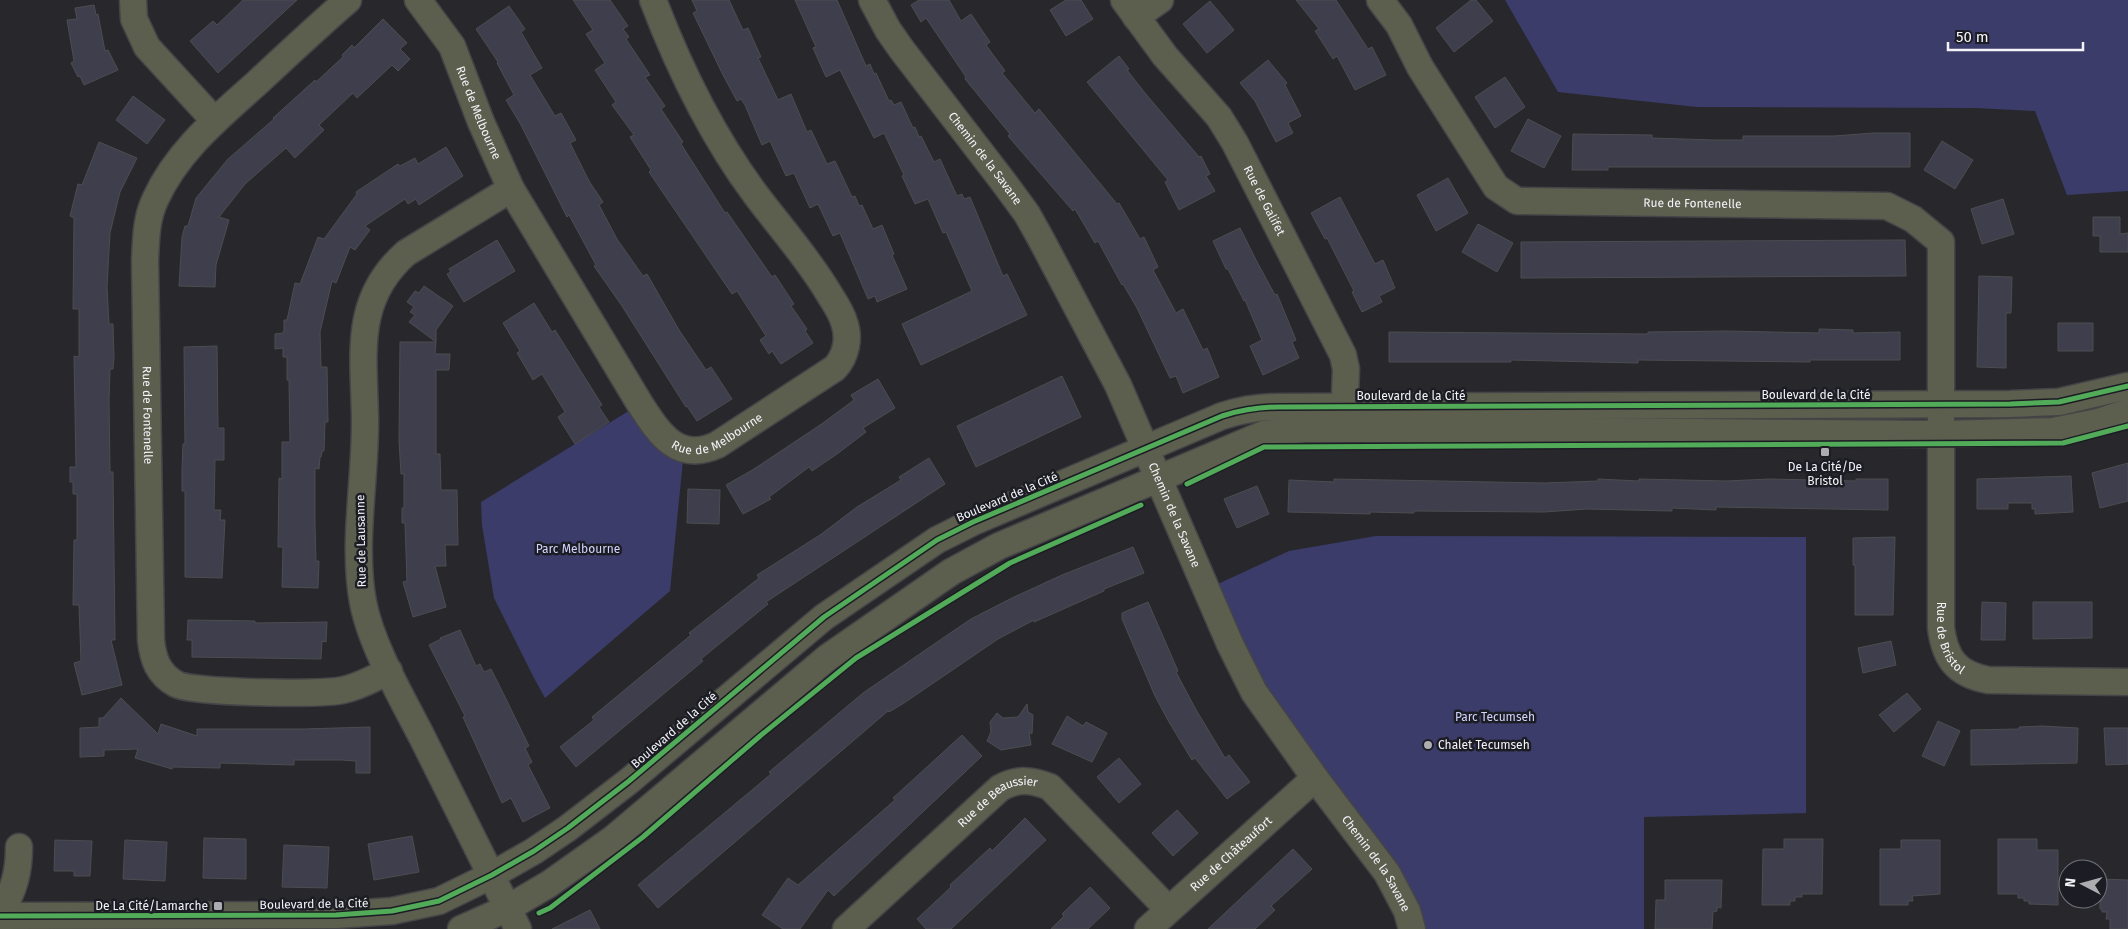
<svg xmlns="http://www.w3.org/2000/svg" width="2128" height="929" font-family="'Fira Sans',sans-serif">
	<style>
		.green { fill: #3b3c6a }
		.building { fill: #3f3e4d; stroke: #4c4d50 }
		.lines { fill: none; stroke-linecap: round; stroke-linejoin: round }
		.minor-casing { stroke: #454548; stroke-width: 29 }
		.minor { stroke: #5c5e4e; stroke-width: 26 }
		.cycleway-casing { stroke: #1c1d24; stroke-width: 8 }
		.cycleway { stroke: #51ab58; stroke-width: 5 }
		.poi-dot { fill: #acacb1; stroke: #1c1d24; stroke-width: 2 }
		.labels { text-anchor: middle; stroke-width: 5; stroke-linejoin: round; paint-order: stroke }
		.street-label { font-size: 12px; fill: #f3f3f8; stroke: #1c1d24 }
		.poi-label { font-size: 12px; fill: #f3f3f8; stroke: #1c1d24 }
		.park-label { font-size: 12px; fill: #d1d5fd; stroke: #1c1d24 }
	</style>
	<rect width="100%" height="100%" fill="#28282c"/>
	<path class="green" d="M1505,0H2128V191L2067,195L2035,111L1975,108L1697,107L1558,92Z
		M640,404L684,450L670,591L545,698L534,678L494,598L482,525L481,502Z
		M1376,536L1806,537V813L1644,817V929H1412L1315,778L1207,589L1289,551Z"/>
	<path class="building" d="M243,0H297L218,73L190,41L213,21L217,25Z
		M573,0H610L628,26L623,29L629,37L626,39L650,75L645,77L665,106L661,109L683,142L681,144L725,213L727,212L772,277L775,275L794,304L791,306L807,329L805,331L813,343L781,364L772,351L769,354L760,340L766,336L737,291L732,294L649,172L651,170L630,137L634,135L612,105L616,102L595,70L605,63L586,34L593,30Z
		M692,0H729L743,30L748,28L761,57L758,58L778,100L791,94L807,132L811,130L827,164L835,161L852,197L855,196L859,206L862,205L873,229L882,225L894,254L892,255L907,289L877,302L875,296L868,299L840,233L833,236L818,204L810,208L794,173L786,176L770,141L762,145L745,105L741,99L737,101L723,75L693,13L697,11Z
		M795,0H837L866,66L870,64L874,74L876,73L889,101L891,100L894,105L901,102L913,128L915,127L919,137L921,136L934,162L940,159L957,196L962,194L964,199L970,197L1003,276L1007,274L1027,315L921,365L902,324L972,291L946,232L943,233L928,199L915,204L902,176L904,175L884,133L874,138L840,70L826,77L813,48L816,47Z
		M919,0H949L961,21L971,14L990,42L986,45L1005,71L1002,73L1035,113L1039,109L1117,204L1119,203L1140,239L1144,237L1158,267L1153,270L1176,313L1183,309L1203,350L1207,348L1219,377L1183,393L1176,376L1170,378L1137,308L1123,284L1122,285L1098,241L1095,243L1075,209L1073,211L1008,136L1010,134L965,79L966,77L926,18L921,22L911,5Z
		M1066,0H1081L1093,19L1066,36L1050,10Z
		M1296,0H1336L1368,49L1372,47L1386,75L1355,90L1337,56L1333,59L1315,31L1319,29Z
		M1471,0H1476L1493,21L1454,52L1436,28Z
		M1210,1L1234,30L1207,53L1183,24Z
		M94,5L96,15L98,14L105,51L108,50L118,70L84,85L80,76L78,77L71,63L74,61L67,20L77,19L75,8Z
		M509,6L525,29L521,32L542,68L530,75L555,116L561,113L576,140L570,143L589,181L603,202L599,205L617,239L643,276L647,274L679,330L706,370L711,367L732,399L697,421L687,406L686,407L622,306L594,266L596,265L569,215L567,217L521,125L506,100L514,95L497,63L498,62L476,29Z
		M383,19L407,43L400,49L410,59L398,71L392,65L357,98L353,93L319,125L324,130L295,158L286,148L245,184L219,217L229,220L216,265L215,287L179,286L182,237L185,226H188L196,198L228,159L274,119L273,118L315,80L316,82L343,57L342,55L352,45L354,48Z
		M1119,56L1129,69L1127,70L1145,93L1199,157L1201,156L1210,174L1206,176L1215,191L1179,210L1165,182L1168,180L1087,82Z
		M1268,60L1287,83L1285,85L1301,116L1288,123L1293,133L1276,142L1255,101L1240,83Z
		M1505,77L1525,107L1495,128L1475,97Z
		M133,96L165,120L147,144L116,120Z
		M1528,119L1561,136L1544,168L1511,151Z
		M1874,133H1910V167H1608V170H1572L1573,134L1652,135V138L1714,140H1743V136H1834Z
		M1942,141L1973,160L1955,189L1924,170Z
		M99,142L137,158L120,192L110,233L107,287L109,324H113L114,357L113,369H110L109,399L110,472H113L115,640H111L122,685L82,695L74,663L81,661L79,605H73L74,540H77V494H73V482H70V467H76L74,356L79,357V309H73L74,218L70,216L78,184L82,185Z
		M446,147L463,176L419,205L416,199L408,204L405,199L365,226L370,230L355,250L350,247L336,283L332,281L320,332L321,367H327L328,422H325L324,451H322L321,457H320L319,469L315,468V524L316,561H319L318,588L282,587L283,547H278L279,478L282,479V442H290L289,380H287V357H283V348L275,349V334L283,333L284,331V320H287L295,283L300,284L318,237L324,239L357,194L356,192L398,164L400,166L415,158L418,164Z
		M1448,178L1468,213L1436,231L1417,195Z
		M1340,197L1375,264L1383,260L1395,288L1379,296L1382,302L1362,312L1352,292L1354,291L1327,238L1325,239L1311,213Z
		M2003,199L2014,234L1982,244L1971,209Z
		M2093,217H2120V234L2128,233V252H2100V236H2093Z
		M1478,224L1513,243L1497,272L1462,252Z
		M1240,228L1256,260L1275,295L1277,294L1296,340L1292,342L1299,358L1263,375L1250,346L1262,340L1245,300L1244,301L1228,269H1226L1213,241Z
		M497,240L515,271L464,302L447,274L451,272L449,269Z
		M1905,240L1906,276L1521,278V242Z
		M1979,276L2012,277L2011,313H2006V368L1977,367Z
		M424,286L453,306L436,330V342L409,322L415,315L410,312L414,307L407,302L415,291L419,293Z
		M534,303L552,332L555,330L602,405L599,407L609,422L575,444L558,417L565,412L542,374L533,380L517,353L520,351L503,323Z
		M2058,323H2093V351H2058Z
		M1819,329L1853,330V333L1900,332V360H1810V362L1638,360V363L1511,360V362H1389V332L1648,334V332L1726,331L1819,333Z
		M400,342H436L435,354H450L449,370H436V454H440L441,490H457L458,545H445L446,566H435L446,607L413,617L403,582L407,581L405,523H402V508H404V474H401L399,441Z
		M217,346L218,428H224V460H215L214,510H221L220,520H225L222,578L185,577V491H182V469L183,444H185L184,347Z
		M1062,376L1081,417L976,467L957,426Z
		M878,379L895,408L863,428L866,432L837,454L812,471L809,467L769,497L771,499L743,514L726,485L754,469L823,423L854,400L851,395Z
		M929,458L945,484L766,602L768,604L701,659L703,661L576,767L560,747L594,720L592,717L691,635L689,633L759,578L757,575L820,535L857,507L901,480L899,477Z
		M2128,463V501L2100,508L2092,473Z
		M2071,476L2073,512L2035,514V509H2032V503H2008V509H1977V479Z
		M1334,479L1545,483L1598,481V479L1639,481V479L1726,481L1770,479L1856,481V479H1888V510L1716,507V510L1672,508V511L1587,509L1544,512L1414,511V513L1370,512V514L1288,512L1289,480L1334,482Z
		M1257,486L1269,514L1237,528L1224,499Z
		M688,489L720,490L719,524L687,523Z
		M1895,537L1893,615H1855V565H1853V538Z
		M1133,547L1144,573L1104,589V591L1034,622V620L998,639L904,703L889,712L888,711L658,908L638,885L752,790L771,774L769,772L863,693L943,638L971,619L1012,598L1062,575Z
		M1148,602L1178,671L1176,672L1195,708L1225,758L1229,755L1250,782L1227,799L1195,758L1192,760L1169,722L1155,696L1122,619V613Z
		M1982,602L2006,603L2005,640H1981Z
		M2033,602H2092V638L2033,639Z
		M188,620L255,621V623L327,622L326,642L322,641L321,659L192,657V640H187Z
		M460,630L476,666L480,664L484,672L491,669L505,697L529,746L525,748L532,762L528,765L550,808L523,822L511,798L502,803L463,717L465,716L429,645L441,639L440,638Z
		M1891,641L1896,665L1863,673L1858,648Z
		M1907,693L1921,709L1894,732L1879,715Z
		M121,698L158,734L161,724L197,736V729H303L370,727V773H356V761L342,760H294V765L220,763V768L173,767L172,769L135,758L138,749L104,750V756L80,757V728L99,727V718H103Z
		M1027,704L1028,712L1033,715L1032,734L1029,732L1031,745L1001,750L987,741L991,732L990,722L997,713L1003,718L1018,717Z
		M1067,716L1083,726L1086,722L1107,733L1092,762L1052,744Z
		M1938,721L1960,731L1944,766L1922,756Z
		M2042,726L2078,728L2077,763L1971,765V730L2019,729V727Z
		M2104,728H2128V764L2106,765Z
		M962,735L982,756L834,896L828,890L800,929H783L762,915L788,878L798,885L895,800L893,798Z
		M1119,758L1141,784L1119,803L1097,777Z
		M1177,810L1198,833L1173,856L1152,833Z
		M1025,818L1046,840L951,929H926L917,919L951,887L950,885L990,848L992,851Z
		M412,836L419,872L374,880L368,844Z
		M204,838L246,839V879L203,878Z
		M1784,839H1823L1822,894H1802V897H1795V901H1790V905H1762L1763,849H1784Z
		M1998,839H2037V850H2058V905L2029,904V901H2024V898H2018V894H1998Z
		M55,840L92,841L90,876H74V871H54Z
		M125,840L167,842L165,881L123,879Z
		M1901,840H1940V894L1912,896L1913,901H1908V905H1880V849H1901Z
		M284,845L329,847L327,888L282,887Z
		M1293,849L1312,869L1271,906L1275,910L1255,929H1208Z
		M2100,879L2128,880V929H2110V919H2106L2107,912H2102V909H2100Z
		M1665,880H1722L1721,908L1717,907V911L1713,912L1712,929H1655L1656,900H1665Z
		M1090,887L1110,908L1088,929H1051L1064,916L1062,914Z
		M590,910L600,929H552Z"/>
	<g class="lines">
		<defs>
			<g id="minor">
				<path d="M133,0L134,19L147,47L215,121"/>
				<path id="s1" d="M348,0C318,26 288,54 258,82C219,117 177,151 155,200C146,219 146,240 145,260L151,640C153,659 158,674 176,684C192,693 322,695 343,690C359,687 374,678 389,671"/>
				<path id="s2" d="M418,0L452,46L481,122L511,189L640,404C659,433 677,463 717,445L835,368C846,356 850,338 844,322C841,311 834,302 828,292C807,257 780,227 756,195C712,136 679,68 653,0"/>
				<path id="s3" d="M872,0L888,30L902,50L1002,180L1027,214L1042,241L1118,385L1230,644L1254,692L1315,778L1387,873L1407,911L1412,929"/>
				<path id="s4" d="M1124,0L1165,56L1219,117L1235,143L1343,355L1346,369L1344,423"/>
				<path id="s5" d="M1380,0L1399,25L1420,67L1496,187L1517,201L1887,206L1913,219L1941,242V628C1945,658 1956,674 1988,680L2128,682"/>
				<path d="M1136,17L1160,0"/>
				<path d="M511,189L406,253C353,300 364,354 365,418C366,476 352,544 363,602C371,645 402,698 422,737C454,801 486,865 518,929"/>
				<path d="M0,913C14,891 19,872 19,847"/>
				<path d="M0,916L336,915L392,911L439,901L492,875L534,851L568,828L629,781L824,617L937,540L973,522L1222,416C1241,410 1258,407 1278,407L2010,404L2059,402L2128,386"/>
				<path d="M461,929L508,908L549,884L614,838L827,658L951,572L999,546L1264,434L1305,429H1344L1942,434L2053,431L2098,422L2128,412"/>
				<path id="s6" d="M846,929L1000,788C1018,778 1032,780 1050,787L1168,909"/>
				<path id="s7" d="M1148,929L1315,778"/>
			</g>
		</defs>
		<use href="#minor" class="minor-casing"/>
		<use href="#minor" class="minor"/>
		<defs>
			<path id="cycleway" d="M1187,484L1264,447L2063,443L2128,426
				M539,913L550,908L643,837L760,736L856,658L1010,563L1141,505
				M0,916L336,915L392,911L439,901L492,875L534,851L568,828L629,781L824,617L937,540L973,522L1222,416C1241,410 1258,407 1278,407L2010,404L2059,402L2128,386"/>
		</defs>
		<use href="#cycleway" class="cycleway-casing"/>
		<use href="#cycleway" class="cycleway"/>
	</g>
	<g class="poi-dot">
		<rect x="1820" y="447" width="10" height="10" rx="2.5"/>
		<circle cx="1428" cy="745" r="5"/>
		<rect x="213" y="901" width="10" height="10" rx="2.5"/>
	</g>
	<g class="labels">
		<g class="street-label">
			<text dy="4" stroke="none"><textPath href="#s2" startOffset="129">Rue de Melbourne</textPath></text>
			<text dy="4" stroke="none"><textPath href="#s3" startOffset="195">Chemin de la Savane</textPath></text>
			<text dy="4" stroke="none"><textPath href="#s4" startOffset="246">Rue de Galifet</textPath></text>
			<text dy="4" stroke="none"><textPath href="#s5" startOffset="421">Rue de Fontenelle</textPath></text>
			<text x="1816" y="399">Boulevard de la Cité</text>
			<text x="1411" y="400">Boulevard de la Cité</text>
			<text dy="4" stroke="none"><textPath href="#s1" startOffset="496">Rue de Fontenelle</textPath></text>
			<text dy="4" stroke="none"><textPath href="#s2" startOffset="564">Rue de Melbourne</textPath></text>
			<text transform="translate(1007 497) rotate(-23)" y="4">Boulevard de la Cité</text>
			<text dy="4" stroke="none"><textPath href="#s3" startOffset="600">Chemin de la Savane</textPath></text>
			<text transform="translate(361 541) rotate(-91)" y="4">Rue de Lausanne</text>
			<text dy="4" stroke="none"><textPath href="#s5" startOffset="1079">Rue de Bristol</textPath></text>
			<text transform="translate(674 730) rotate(-41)" y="4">Boulevard de la Cité</text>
			<text dy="4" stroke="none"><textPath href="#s6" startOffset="201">Rue de Beaussier</textPath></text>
			<text dy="4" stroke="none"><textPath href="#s7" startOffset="112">Rue de Châteaufort</textPath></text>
			<text dy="4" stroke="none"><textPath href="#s3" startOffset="1005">Chemin de la Savane</textPath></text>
			<text transform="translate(314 904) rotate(-1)" y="4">Boulevard de la Cité</text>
		</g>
		<g class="poi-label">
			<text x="1825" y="471">De La Cité/De<tspan x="1825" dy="14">Bristol</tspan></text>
			<text x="1438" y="749" text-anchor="start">Chalet Tecumseh</text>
			<text x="208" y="910" text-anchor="end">De La Cité/Lamarche</text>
		</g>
		<g class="park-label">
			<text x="578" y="553">Parc Melbourne</text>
			<text x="1495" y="721">Parc Tecumseh</text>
		</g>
	</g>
	<g transform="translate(2083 884) rotate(276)"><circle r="24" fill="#1c1d24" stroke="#727379"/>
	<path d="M0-4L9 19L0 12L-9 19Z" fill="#acacb1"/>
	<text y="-8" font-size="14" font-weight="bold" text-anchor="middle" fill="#f3f3f8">N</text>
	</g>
	<path d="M1948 42v8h135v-8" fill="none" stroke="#f3f3f8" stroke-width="2.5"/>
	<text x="1956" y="42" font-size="15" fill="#f3f3f8" stroke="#1c1d24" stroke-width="4" paint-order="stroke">50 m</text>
</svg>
